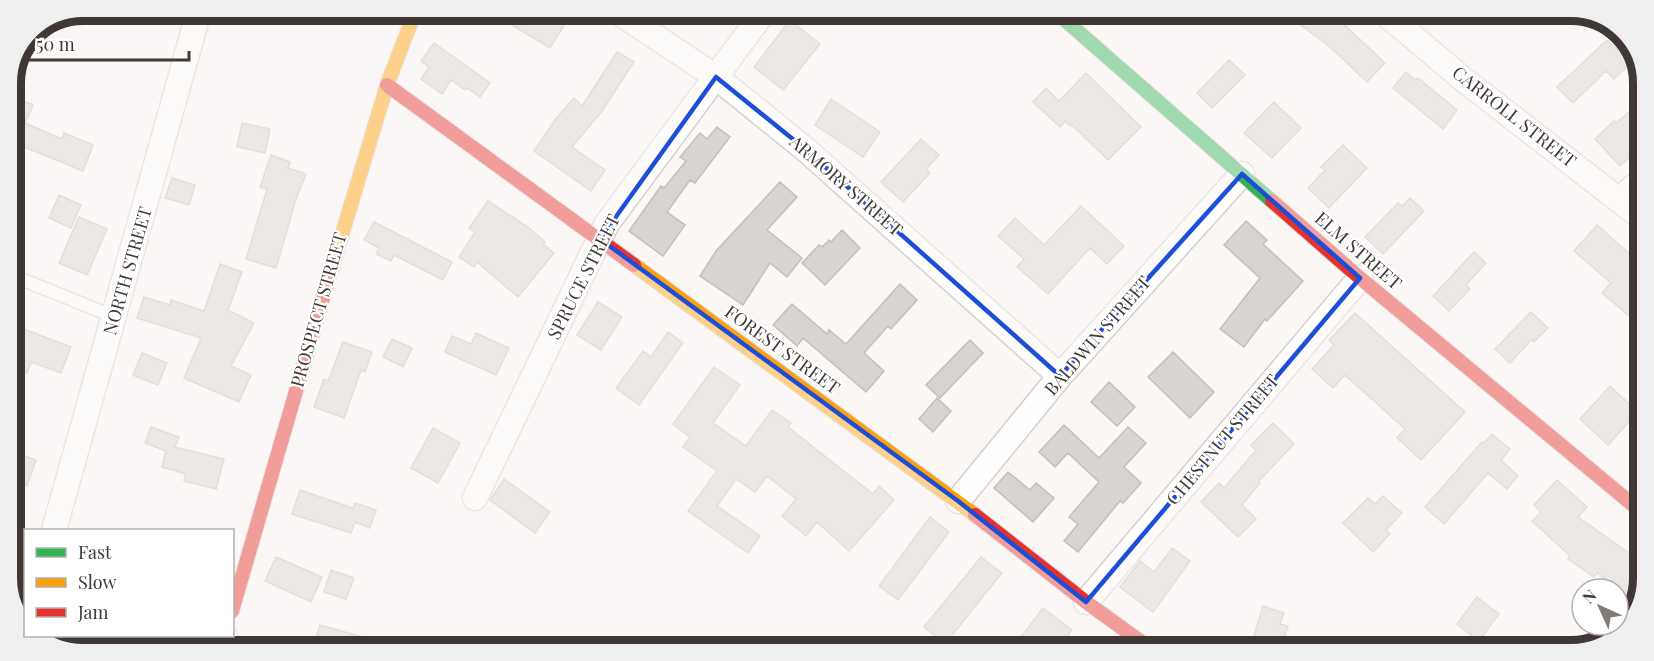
<svg xmlns="http://www.w3.org/2000/svg" width="1654" height="661" font-family="'Playfair Display',serif">
	<style>
		.building { fill: #d8d4d1; stroke: #c3bfbc; stroke-width: 1.5 }
		.lines { fill: none; stroke-linecap: round; stroke-linejoin: round }
		.lane-casing { stroke: #d6d0ce; stroke-width: 15 }
		.street-casing { stroke: #d6d0ce; stroke-width: 27 }
		.fast-casing { stroke: #d6d0ce; stroke-width: 16 }
		.slow-casing { stroke: #d6d0ce; stroke-width: 16 }
		.jam-casing { stroke: #d6d0ce; stroke-width: 16 }
		.lane { stroke: #fefefe; stroke-width: 12 }
		.street { stroke: #fefefe; stroke-width: 24 }
		.fast { stroke: #30b455; stroke-width: 14 }
		.slow { stroke: #ff9f0a; stroke-width: 14 }
		.jam { stroke: #e5322d; stroke-width: 14 }
		.marked { fill: none; stroke: #1d4ed8; stroke-width: 4.5; stroke-linejoin: round }
		.labels { text-anchor: middle; stroke-width: 4.5; stroke-linejoin: round; paint-order: stroke }
		.street-label { font-size: 18px; fill: #3f3835; stroke: #fff }
		.rim { fill: none; stroke: #3f3835; stroke-width: 8 }
	</style>
	<rect width="100%" height="100%" fill="#fbf7f5"/>
	<path class="building" d="M490,12H545L565,24L550,48Z
		M1287,15H1334L1385,63L1367,82L1329,46Z
		M790,20L820,44L783,90L754,67Z
		M1607,40L1630,63L1614,79L1606,71L1573,103L1557,87Z
		M434,43L490,83L480,97L467,88L465,90L451,80L442,94L421,79L429,67L421,61Z
		M617,52L634,62L602,111L572,147L605,170L591,191L534,151L557,117L574,98L582,106Z
		M1229,60L1245,75L1212,108L1197,93Z
		M1406,72L1415,80L1418,78L1457,110L1443,129L1393,88Z
		M1086,73L1141,127L1108,160L1071,124L1070,126L1065,121L1060,127L1033,102L1046,88L1059,101Z
		M16,98L33,105L25,123L62,139L64,133L93,145L83,171L17,144L11,158V111Z
		M831,99L880,132L863,157L815,125Z
		M1643,100V146L1620,166L1595,139L1614,121L1616,123Z
		M1274,102L1301,128L1272,158L1244,133Z
		M242,123L270,129L265,153L237,147Z
		M717,127L730,137L695,183L690,180L667,212L685,225L663,256L629,231L661,186L664,188L686,161L680,157L700,133L707,139Z
		M921,139L939,155L926,169L930,173L903,202L881,182Z
		M1343,145L1367,168L1329,208L1308,188L1325,170L1321,167Z
		M271,155L290,162L288,168L306,174L296,199L276,268L246,259L267,189L260,187Z
		M172,178L195,185L189,205L165,198Z
		M780,182L797,197L767,230L802,258L787,277L770,263L743,305L700,276L716,251Z
		M59,195L81,205L71,228L49,218Z
		M1410,198L1424,211L1383,254L1365,237L1398,203L1402,206Z
		M488,201L528,227L545,242L543,244L554,253L518,297L477,262L474,267L459,257L475,232L469,228Z
		M1081,206L1124,246L1107,264L1090,248L1048,294L1017,267L1024,259L998,236L1015,218L1044,245Z
		M79,217L107,229L87,275L59,263Z
		M1246,221L1267,240L1263,244L1303,281L1267,321L1265,319L1244,347L1220,329L1260,278L1224,245Z
		M374,222L452,262L443,280L394,255L391,261L376,254L379,248L364,240Z
		M1597,225L1632,256L1642,243L1641,326L1602,293L1611,283L1574,251Z
		M842,230L860,248L825,285L802,263L819,245L822,247L829,240L831,242Z
		M1474,252L1486,263L1466,285L1470,289L1449,311L1433,296Z
		M220,264L242,272L228,310L254,323L231,366L251,375L239,402L184,378L201,338L137,318L144,297L170,305L171,300L204,311Z
		M900,284L917,300L891,329L888,326L864,353L884,371L866,392L803,338L797,346L773,325L792,304L827,334L829,330L846,344Z
		M598,302L622,317L601,350L577,335Z
		M1531,312L1548,328L1534,342L1532,339L1510,363L1495,349Z
		M1355,313L1465,412L1421,460L1397,438L1405,429L1345,375L1333,388L1312,369L1334,345L1329,340Z
		M11,324L71,347L61,373L31,362L27,373L11,367Z
		M668,332L683,343L639,405L616,388L643,351L651,357Z
		M476,333L509,348L496,375L445,352L452,336L471,344Z
		M392,339L412,348L403,367L383,357Z
		M970,340L983,353L940,398L926,385Z
		M343,342L372,352L365,372L361,370L344,418L314,407L324,379L328,381Z
		M1173,352L1214,392L1190,418L1148,377Z
		M142,353L167,363L158,385L133,375Z
		M714,367L740,385L713,423L746,446L772,410L791,423L788,427L873,494L879,486L894,500L849,551L817,522L806,536L782,516L796,499L767,476L755,492L736,479L717,506L760,536L748,553L688,511L717,471L683,447L690,437L673,424Z
		M1109,382L1135,407L1117,426L1091,402Z
		M1610,386L1638,412L1608,445L1580,419Z
		M937,398L951,411L933,432L919,419Z
		M1273,423L1294,444L1259,481L1260,483L1242,505L1256,519L1238,537L1201,502L1219,483L1224,488L1256,450L1251,445Z
		M1064,425L1099,458L1128,427L1146,443L1124,467L1141,483L1123,503L1120,501L1078,552L1064,541L1078,524L1069,517L1099,482L1068,453L1055,467L1039,452Z
		M151,427L179,437L175,447L224,459L216,489L184,481L186,474L162,467L166,451L145,443Z
		M433,428L460,443L438,483L411,468Z
		M1492,434L1510,449L1501,460L1518,476L1507,489L1488,473L1444,524L1425,507L1482,442L1484,443Z
		M11,451L36,460L27,486L11,480Z
		M1008,472L1030,490L1036,483L1054,498L1033,522L994,488Z
		M504,479L550,512L535,533L490,500Z
		M1557,480L1587,507L1578,517L1639,560L1638,602L1597,573L1594,577L1568,559L1570,556L1532,521L1541,512L1534,505Z
		M300,490L353,508L355,503L376,510L370,528L355,522L351,533L292,514Z
		M1383,496L1402,513L1386,530L1390,534L1373,552L1343,523L1368,498L1375,504Z
		M930,517L949,532L898,600L879,586Z
		M1172,548L1190,561L1153,612L1120,587L1140,561L1154,572Z
		M276,557L322,577L311,602L265,581Z
		M981,557L1002,573L945,644L924,627Z
		M331,570L354,578L346,599L324,592Z
		M1477,597L1499,614L1479,641L1457,624Z
		M1263,606L1284,613L1280,624L1288,626L1280,649H1250Z
		M1043,608L1072,630L1058,649H1012Z
		M320,625L377,641L376,646H314Z"/>
	<g class="lines">
		<defs>
			<path id="lane" d="M1615,195L1642,172
				M11,275L115,317"/>
			<path id="street" d="M618,12L716,77L805,149L1060,376
				M1387,15L1463,79L1642,218
				M475,498L606,225L763,13
				M958,501L1060,376L1242,174
				M54,530L199,11
				M1086,602L1360,278
				M222,646L225,636"/>
			<path id="fast" d="M1058,14L1272,201"/>
			<path id="slow" d="M634,265L975,515
				M328,281L387,85L415,12"/>
			<path id="jam" d="M387,85L634,265
				M1272,201L1360,278L1639,510
				M975,515L1086,602L1151,649
				M232,611L328,281"/>
		</defs>
		<use href="#lane" class="lane-casing"/>
		<use href="#street" class="street-casing"/>
		<use href="#fast" class="fast-casing"/>
		<use href="#slow" class="slow-casing"/>
		<use href="#jam" class="jam-casing"/>
		<use href="#lane" class="lane"/>
		<use href="#street" class="street"/>
		<use href="#fast" class="fast"/>
		<use href="#slow" class="slow"/>
		<use href="#jam" class="jam"/>
	</g>
	<path d="M0 0H1654V661H0ZM716,77L805,149L1060,376L1242,174L1360,278L1086,602L958,501L600,239Z" fill="#fbf7f5" fill-opacity=".55" fill-rule="evenodd"/>
	<path class="marked" d="M716,77L805,149L1060,376L1242,174L1360,278L1086,602L958,501L600,239Z"/>
	<g class="labels">
		<g class="street-label">
			<text transform="translate(1514 117) rotate(38)" y="6">CARROLL STREET</text>
			<text transform="translate(846 186) rotate(41)" y="6">ARMORY STREET</text>
			<text transform="translate(1358 251) rotate(41)" y="6">ELM STREET</text>
			<text transform="translate(128 271) rotate(-74)" y="6">NORTH STREET</text>
			<text transform="translate(584 277) rotate(-63)" y="6">SPRUCE STREET</text>
			<text transform="translate(319 310) rotate(-74)" y="6">PROSPECT STREET</text>
			<text transform="translate(1098 336) rotate(-49)" y="6">BALDWIN STREET</text>
			<text transform="translate(782 350) rotate(36)" y="6">FOREST STREET</text>
			<text transform="translate(1223 440) rotate(-50)" y="6">CHESTNUT STREET</text>
		</g>
	</g>
	<path d="M0 0H1654V661H0ZM83 21H1571A62 62 0 0 1 1633 83V578A62 62 0 0 1 1571 640H83A62 62 0 0 1 21 578V83A62 62 0 0 1 83 21Z" fill="#f0efef" fill-rule="evenodd"/>
	<path class="rim" d="M83 21H1571A62 62 0 0 1 1633 83V578A62 62 0 0 1 1571 640H83A62 62 0 0 1 21 578V83A62 62 0 0 1 83 21Z"/>
	<rect x="24" y="529" width="210" height="108" fill="#ffffff" stroke="#b2afae" stroke-width="1.5"/>
	<rect x="36" y="548" width="30" height="9" fill="#30b455" stroke="#b2afae" stroke-width="1.5"/>
	<text x="78" y="559" font-size="18" fill="#3f3835">Fast</text>
	<rect x="36" y="578" width="30" height="9" fill="#ff9f0a" stroke="#b2afae" stroke-width="1.5"/>
	<text x="78" y="589" font-size="18" fill="#3f3835">Slow</text>
	<rect x="36" y="608" width="30" height="9" fill="#e5322d" stroke="#b2afae" stroke-width="1.5"/>
	<text x="78" y="619" font-size="18" fill="#3f3835">Jam</text>
	<g transform="translate(1600 607) rotate(315)"><circle r="28" fill="#ffffff" stroke="#b2afae" stroke-width="1.5"/>
	<path d="M0-4.5L10 22L0 15L-10 22Z" fill="#817b78"/>
	<text y="-9" font-size="16" font-weight="bold" text-anchor="middle" fill="#3f3835">N</text>
	</g>
	<path d="M27 51v9h162v-9" fill="none" stroke="#3f3835" stroke-width="3"/>
	<text x="36" y="51" font-size="18" fill="#3f3835" stroke="#ffffff" stroke-width="4.5" paint-order="stroke">50 m</text>
</svg>
